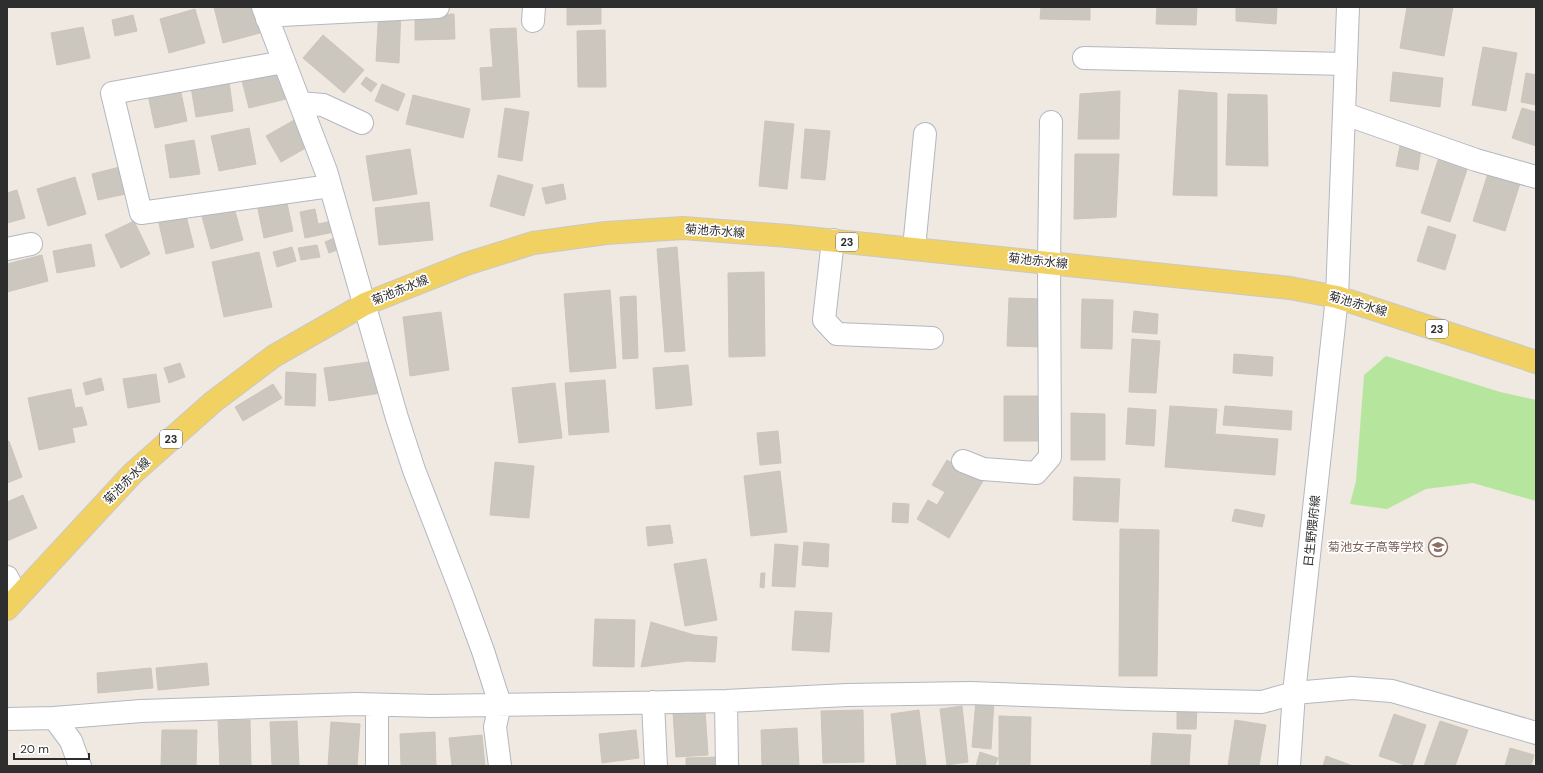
<svg xmlns="http://www.w3.org/2000/svg" width="1543" height="773" font-family="'DM Sans','Noto Sans JP',sans-serif">
	<style>
		.green { fill: #b6e59e }
		.building { fill: #cbc7bf; stroke: #cbc5ba }
		.lines { fill: none; stroke-linecap: round; stroke-linejoin: round }
		.minor-casing { stroke: #b4b7c1; stroke-width: 24 }
		.tertiary-casing { stroke: #b4b7c1; stroke-width: 24 }
		.secondary-casing { stroke: #b4b7c1; stroke-width: 24 }
		.primary-casing { stroke: #c9c9c9; stroke-width: 24 }
		.minor { stroke: #fff; stroke-width: 22 }
		.tertiary { stroke: #fff; stroke-width: 22 }
		.secondary { stroke: #fff; stroke-width: 22 }
		.primary { stroke: #f2d163; stroke-width: 22 }
		.labels { text-anchor: middle; stroke-width: 3.5; stroke-linejoin: round; paint-order: stroke }
		.shield { fill: #fff; stroke: #6d6d6d; stroke-width: 1 }
		.shield-label { font-size: 11px; font-weight: bold; fill: #2e2e2e }
		.street-label { font-size: 12px; fill: #2e2e2e; stroke: #fff }
		.education-label { font-size: 12px; fill: #785e54; stroke: #fff; text-anchor: end }
	</style>
	<rect width="100%" height="100%" fill="#efe9e1"/>
	<path class="green" d="M1386,356L1500,392L1536,400V501L1473,483L1426,489L1387,509L1350,504L1356,481L1364,375Z"/>
	<path class="building" d="M214,7H253L260,33L223,43Z
		M379,7H401L399,63L376,61Z
		M567,7H601V24L567,25Z
		M1041,7H1090V20L1040,19Z
		M1157,7H1197L1196,25L1156,24Z
		M1236,7H1277L1276,24L1236,21Z
		M1407,7H1453L1444,56L1400,48Z
		M195,9L205,43L169,53L160,19Z
		M454,14L455,39L415,40V15Z
		M133,15L137,31L115,36L112,20Z
		M83,27L90,58L57,65L51,33Z
		M516,28L520,97L482,100L480,68L493,67L490,29Z
		M605,30L606,87H578L577,31Z
		M323,35L364,70L344,93L303,58Z
		M1483,47L1517,53L1506,111L1472,105Z
		M277,63L286,99L249,108L240,73Z
		M1393,72L1443,78L1440,107L1390,101Z
		M1526,73L1536,75V105L1521,102Z
		M366,77L377,84L371,92L361,84Z
		M229,81L233,111L196,117L191,87Z
		M382,84L405,94L398,111L375,101Z
		M180,88L187,121L155,128L148,95Z
		M1179,90L1217,93V196L1173,195Z
		M1120,91L1119,139H1078L1080,94Z
		M1228,94L1267,95L1268,166L1226,165Z
		M413,95L470,109L463,138L406,124Z
		M505,108L529,112L522,161L498,157Z
		M1522,108L1536,112V146L1512,138Z
		M296,119L311,145L281,162L266,136Z
		M765,121L794,124L787,189L759,186Z
		M249,128L256,164L219,171L211,136Z
		M805,129L830,131L825,180L801,178Z
		M194,140L200,174L170,178L165,145Z
		M1400,146L1421,149L1418,170L1396,166Z
		M410,149L417,194L373,201L366,156Z
		M1075,154H1119L1116,217L1074,219Z
		M1440,154L1469,163L1450,222L1421,213Z
		M124,166L130,193L98,200L92,174Z
		M1489,170L1521,180L1505,231L1473,221Z
		M498,175L533,185L524,216L490,206Z
		M75,177L86,214L48,226L37,189Z
		M563,184L566,199L546,204L542,188Z
		M17,190L25,218L7,223V193Z
		M285,194L293,231L264,238L256,200Z
		M429,202L433,240L379,245L375,208Z
		M233,204L243,240L211,249L201,213Z
		M315,209L318,224L332,221L334,232L305,238L300,212Z
		M185,212L194,247L166,254L158,219Z
		M134,221L150,254L121,268L105,235Z
		M1428,226L1456,235L1445,270L1417,261Z
		M341,235L345,247L329,253L325,242Z
		M91,244L95,266L57,273L53,251Z
		M317,245L320,257L301,260L298,248Z
		M292,247L296,261L277,267L273,252Z
		M677,247L685,351L665,352L657,249Z
		M259,252L272,307L224,317L212,262Z
		M42,255L48,281L7,292V264Z
		M764,272L765,356L729,357L728,273Z
		M610,290L616,368L570,372L564,294Z
		M636,296L638,358L623,359L620,297Z
		M1009,298L1043,299L1041,347L1007,346Z
		M1082,299L1113,300L1112,349L1081,348Z
		M1134,311L1158,314L1157,334L1132,332Z
		M441,312L449,370L410,376L403,317Z
		M1132,339L1160,341L1156,393L1129,392Z
		M1234,354L1273,357L1272,376L1233,373Z
		M376,361L381,393L329,401L324,368Z
		M180,363L185,377L169,383L164,368Z
		M688,365L692,405L656,409L653,368Z
		M286,372L316,374L315,406L285,405Z
		M156,374L160,402L128,408L123,379Z
		M101,378L104,390L86,395L83,383Z
		M605,380L609,432L569,435L565,383Z
		M555,383L562,438L519,443L512,388Z
		M273,384L282,398L243,421L235,407Z
		M71,389L75,408L82,407L87,425L72,428L75,442L39,450L28,398Z
		M1004,396H1044V441H1004Z
		M1170,406L1217,409L1215,434L1278,439L1275,475L1165,467Z
		M1225,406L1292,411L1291,430L1223,425Z
		M1128,408L1156,410L1154,446L1126,444Z
		M1071,413L1105,414V460H1071Z
		M778,431L781,463L760,465L757,433Z
		M9,441L22,477L7,483V442Z
		M947,460L983,481L949,538L917,519L928,500L937,505L945,492L932,485Z
		M495,462L534,466L529,518L490,515Z
		M780,471L787,532L751,536L744,476Z
		M1074,477L1120,479L1118,522L1073,520Z
		M23,495L37,528L7,541V502Z
		M893,503L909,504L908,523L892,522Z
		M1235,509L1265,515L1262,527L1232,521Z
		M670,525L673,543L648,546L646,527Z
		M1120,529L1159,530L1157,676H1119Z
		M804,542L829,544L828,567L802,565Z
		M775,544L798,546L795,587L772,586Z
		M706,559L717,620L685,626L674,564Z
		M761,573H765L764,588L760,587Z
		M795,611L832,613L829,652L792,650Z
		M595,619L635,620L634,667L593,666Z
		M651,622L694,635L717,637L715,662L687,661L641,667Z
		M207,663L209,685L158,690L156,668Z
		M151,668L153,688L98,693L97,673Z
		M976,700L994,701L991,749L972,747Z
		M962,706L968,762L947,765L940,709Z
		M1177,707H1197L1196,729H1177Z
		M705,710L708,755L676,757L673,712Z
		M863,710L864,762L823,763L821,711Z
		M919,710L926,765L897,766L891,714Z
		M1394,714L1426,725L1412,766H1408L1379,756Z
		M999,716L1031,717L1030,766H999Z
		M250,720L251,766H220L218,721Z
		M1235,720L1266,725L1259,766H1228Z
		M297,721L299,766H272L270,722Z
		M1440,721L1468,730L1455,766H1424Z
		M331,722L360,724L357,766H328Z
		M797,728L799,766H762L761,730Z
		M162,730H197L196,766H161Z
		M636,730L639,758L602,763L599,734Z
		M435,732L436,766H401L400,734Z
		M1153,733L1191,735L1189,766H1151Z
		M482,735L485,766H452L449,738Z
		M1510,748L1534,755L1531,766H1505Z
		M980,752L998,758L995,766H976Z
		M1326,756L1353,766H1323Z
		M718,757V766H686V758Z"/>
	<g class="lines">
		<defs>
			<path id="minor" d="M263,7L326,171L397,418L414,470L461,591L483,651L500,704L495,727L500,766
				M267,19L281,15L438,7
				M533,21L534,7
				M1084,58L1346,64
				M284,62L112,93L141,213L330,186
				M300,103L323,105L362,123
				M1345,114L1476,160L1536,177
				M833,240L824,320L837,334L932,338
				M914,248L925,134
				M7,249L31,244
				M963,461L983,469L1036,473L1050,457L1049,262L1051,122
				M7,577L17,597
				M726,701L727,766
				M653,702L656,766
				M377,705V766
				M54,718L71,741L80,766
				M7,719L54,718L141,711L356,704L432,706L625,703L726,701L847,695L971,693L1130,699L1262,702L1294,693L1352,688L1392,691L1536,733"/>
			<path id="tertiary" d="M1337,297L1348,7"/>
			<path id="secondary" d="M1289,766L1294,693L1337,297"/>
			<path id="primary" d="M7,609L133,473L213,402L274,356L365,304L466,264L533,243L606,233L683,228L788,236L1290,288L1337,297L1536,362"/>
		</defs>
		<use href="#minor" class="minor-casing"/>
		<use href="#tertiary" class="tertiary-casing"/>
		<use href="#secondary" class="secondary-casing"/>
		<use href="#primary" class="primary-casing"/>
		<use href="#minor" class="minor"/>
		<use href="#tertiary" class="tertiary"/>
		<use href="#secondary" class="secondary"/>
		<use href="#primary" class="primary"/>
	</g>
	<defs>
		<symbol id="school-ring" viewBox="-11 -11 22 22"><circle r="9.5" fill="#fff" stroke="#8d6e63" stroke-width="1.5"/><path d="M0-5L7-2L0 1L-7-2ZM-4 1L0 2.5L4 1V4Q0 6-4 4Z" fill="#8d6e63"/></symbol>
	</defs>
	<g fill-rule="evenodd">
		<use href="#school-ring" x="1427" y="536" width="22" height="22"/>
	</g>
	<g class="labels">
		<g class="shield">
			<rect x="836" y="233" width="22" height="18" rx="3"/>
			<rect x="1426" y="320" width="22" height="18" rx="3"/>
			<rect x="160" y="430" width="22" height="18" rx="3"/>
		</g>
		<g class="shield-label">
			<text x="847" y="246">23</text>
			<text x="1437" y="333">23</text>
			<text x="171" y="443">23</text>
		</g>
		<g class="street-label">
			<text transform="translate(715 231) rotate(4)" y="4">菊池赤水線</text>
			<text transform="translate(1038 261) rotate(6)" y="4">菊池赤水線</text>
			<text transform="translate(400 290) rotate(-22)" y="4">菊池赤水線</text>
			<text transform="translate(1358 304) rotate(16)" y="4">菊池赤水線</text>
			<text transform="translate(127 481) rotate(-45)" y="4">菊池赤水線</text>
			<text transform="translate(1312 531) rotate(-84)" y="4">日生野隈府線</text>
		</g>
		<g class="education-label">
			<text x="1424" y="551">菊池女子高等学校</text>
		</g>
	</g>
	<rect width="1543" height="773" fill="none" stroke="#2e2e2e" stroke-width="16"/>
	<path d="M14 753v6h75v-6" fill="none" stroke="#2e2e2e" stroke-width="2"/>
	<text x="20" y="753" font-size="12" fill="#2e2e2e" stroke="#ffffff" stroke-width="3" paint-order="stroke">20 m</text>
</svg>
